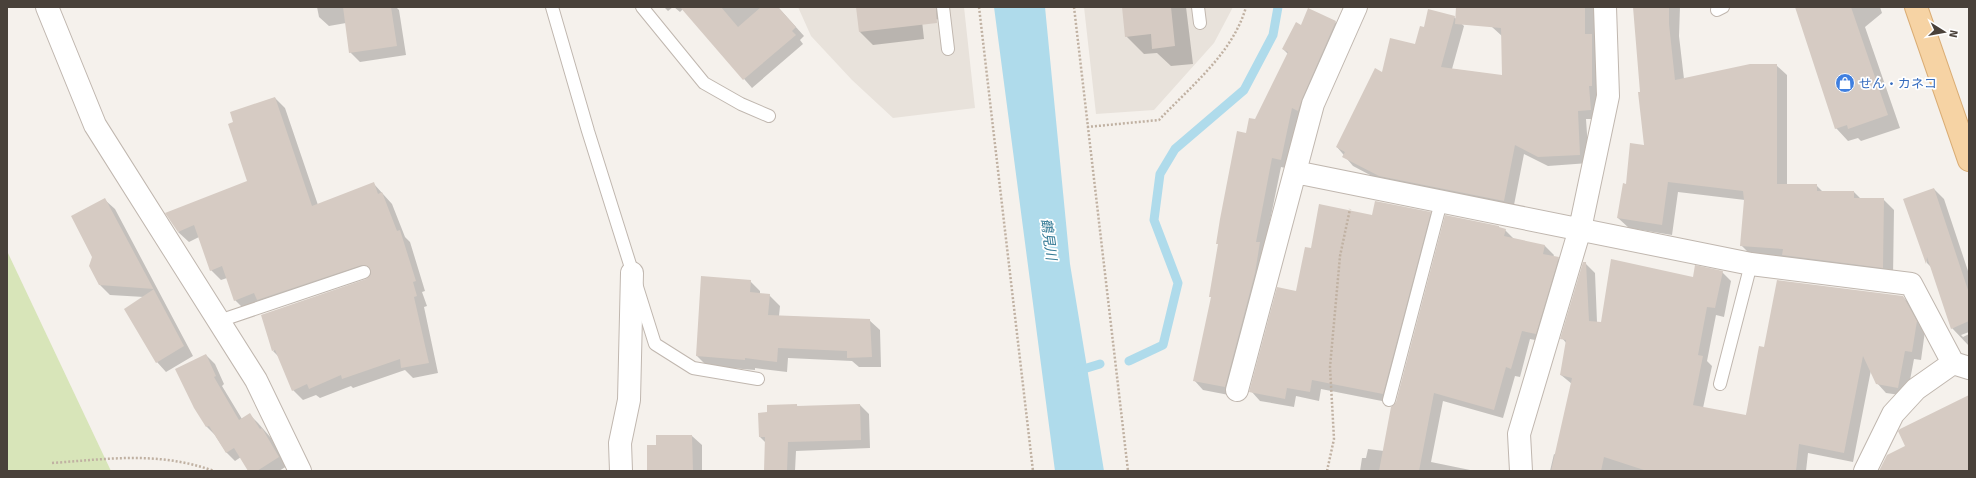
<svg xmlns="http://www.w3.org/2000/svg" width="1976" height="478" font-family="'Fira Sans','Noto Sans JP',sans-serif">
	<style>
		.residential { fill: #e8e2db }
		.green { fill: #d8e5b9 }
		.water { fill: #afdbeb }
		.shadow { fill: #0003 }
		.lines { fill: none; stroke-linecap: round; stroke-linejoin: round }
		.stream { stroke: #afdbeb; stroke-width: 9 }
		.building { fill: #d6cbc3 }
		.lane-casing { stroke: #c0b7af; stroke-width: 14 }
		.street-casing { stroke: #c0b7af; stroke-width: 24 }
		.primary-casing { stroke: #daad75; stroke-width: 24 }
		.path { stroke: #c0b1a2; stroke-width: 2.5; stroke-dasharray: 2 2; stroke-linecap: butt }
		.lane { stroke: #fff; stroke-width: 12 }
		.street { stroke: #fff; stroke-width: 22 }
		.primary { stroke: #f6d3a4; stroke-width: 22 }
		.labels { text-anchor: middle; stroke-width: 3.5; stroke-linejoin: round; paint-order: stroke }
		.shop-label { font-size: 13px; fill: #366cbe; stroke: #fff; text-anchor: start }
		.water-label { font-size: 14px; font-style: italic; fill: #367b96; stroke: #fff }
	</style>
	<rect width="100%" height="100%" fill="#f5f1ec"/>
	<path class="residential" d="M798,7H964L975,108L893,118L852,80L811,36Z
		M1084,7H1233L1214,43L1154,110L1096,114Z"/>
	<path class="green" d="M7,251L111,471H7Z"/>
	<path class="water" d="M994,7H1045L1070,264L1104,471H1055Z"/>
	<path class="shadow" d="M317,7H396L399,10L406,55L360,62L350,52L346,23L329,26L319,17Z
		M664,7H673L668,11Z
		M674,7H778L804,36L800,40L803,44L752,88L683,9L680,12Z
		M857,7H938L939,19L922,21L924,39L873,45L860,32Z
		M1123,7H1186L1193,64L1171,66L1157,53L1144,54L1126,36Z
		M1493,7H1599L1598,119H1586L1589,163L1548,166L1524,154L1513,210L1389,185L1353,166L1337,147L1383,73L1416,45L1424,28L1454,17L1464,26L1452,69L1503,76L1502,36L1492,27Z
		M1635,7H1680L1679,36L1684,79L1776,65L1787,75V185L1817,186L1823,192H1854L1861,199H1883L1894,210L1893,278L1752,256L1741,245L1745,200L1678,192L1672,235L1629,228L1618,218L1627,185L1645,146Z
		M1796,7H1880L1882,13L1865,27L1900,128L1861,141L1858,138L1848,141L1836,128Z
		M1335,22L1345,31L1290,169L1281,167L1234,396L1203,390L1194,380L1212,298L1219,246L1218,244L1246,134L1256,120L1288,54L1283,49L1302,26Z
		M275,98L285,108L318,205L374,184L392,204L405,237L410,242L425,291L422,292L427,306L424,307L438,373L413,378L405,370L353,388L351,386L320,398L316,395L303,400L293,390L279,357L273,351L372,275L268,310H245L235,300L227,278L221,280L211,270L199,237L189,242L178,232L248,182Z
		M1934,189L1944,199L1969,274V332L1961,335L1963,337L1969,334V346L1952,328L1932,268L1927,263L1905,200Z
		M105,200L115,209L193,356L166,372L157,362L144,297L110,295L100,285Z
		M1430,213L1439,222L1392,403L1321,389L1319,401L1296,396L1294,407L1260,401L1251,391L1297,292L1311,250L1373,216Z
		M1505,230L1514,239L1545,246L1554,255L1553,257L1558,258L1567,267L1545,342L1530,339L1520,377L1515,376L1503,418L1443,401L1431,462L1475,471H1360L1362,458H1366L1368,449L1384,451L1397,402Z
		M1585,263L1595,273L1597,322L1601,323L1693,278L1722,272L1731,281L1724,317L1716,315L1707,361L1712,366L1703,408L1746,416L1765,348L1903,297L1912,306L1925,331L1921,360L1914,359L1907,396L1886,393L1877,383L1871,370L1853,462L1808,453L1806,471H1550L1554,454L1556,455L1572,384L1561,375L1567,344L1562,338Z
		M750,281L760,291V294L769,295L780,306L779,316L869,320L880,330L881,367H859L852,361L788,358L787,372L755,368V370L707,366L697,356Z
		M206,355L215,364L224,384L222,386L242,419L250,415L258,423L271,438L287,466L279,471H250L241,457L235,461L226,452L215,435L207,427Z
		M796,405L799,407L860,405L869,414L870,448L796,451L795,471H765L766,443L760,437L768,413Z
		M692,436L702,445V471H648L657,446Z"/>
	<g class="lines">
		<path class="stream" d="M1129,361L1163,345L1178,283L1154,220L1160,174L1175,149L1244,90L1273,35L1278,7
			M1077,371L1100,364"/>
	</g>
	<path class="building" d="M343,7H391L397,46L349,53Z
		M680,7H721L738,27L761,7H778L796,27L792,31L796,35L743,80Z
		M856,7H936L937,23L859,32Z
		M1122,7H1171L1175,46L1152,49L1151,34L1125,37Z
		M1456,7H1585V34H1592V86H1589L1591,110L1578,111L1580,155L1538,157L1515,145L1504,201L1379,176L1342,157L1345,152L1336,147L1375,68L1382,72L1390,38L1415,44L1420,26L1424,27L1428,9L1455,16L1441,67L1502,75L1501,28L1455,24Z
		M1633,7H1669V24L1675,80L1750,64H1777V184H1817V191H1854V198H1884L1883,268L1782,255L1783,249L1740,246L1744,200L1743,191L1668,182L1662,225L1617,218L1623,183L1626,184L1630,143L1644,145L1638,92H1640Z
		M1795,7H1851L1888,115L1848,129L1847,125L1835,129Z
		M1308,8L1336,21L1302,99L1298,111L1292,108L1281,160L1272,158L1256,242H1260L1255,273L1225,387L1193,381L1211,297H1209L1218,244H1216L1220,219L1237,131L1246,133L1249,118L1255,119L1288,52L1282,49L1296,22L1301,25Z
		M275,97L312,206L374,182L378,194L382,192L397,231L400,230L416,281L413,282L417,296L414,297L429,363L401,368L400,359L342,379L341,375L309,389L307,384L292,391L275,350L272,351L261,315L366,279L371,274L369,267L362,265L257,300L254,293L234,301L222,266L210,271L194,225L178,232L165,213L247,181L228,124L233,122L230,112Z
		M1934,188L1969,293V321L1951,329L1927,257L1926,264L1903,199Z
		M105,198L184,346L156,363L124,309L154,289L99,285L89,266L92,257L71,216Z
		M1375,201L1431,212L1383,394L1312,380L1310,392L1287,388L1285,399L1249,392L1277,287L1296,291L1305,247L1311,248L1319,204L1372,215Z
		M1445,215L1499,226V227L1506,229L1504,236L1545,245L1543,254L1559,257L1536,334L1522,331L1511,369L1506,367L1494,410L1434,393L1419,471H1379L1391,407L1396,402Z
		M1611,259L1693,277L1695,265L1723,271L1715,308L1707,307L1698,355L1703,356L1693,405L1746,415L1759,346L1764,347L1777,280L1903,296L1917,321L1912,352L1905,351L1898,388L1876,384L1863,356L1844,453L1799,444L1796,471H1647L1604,457L1601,471H1551L1572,378L1560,375L1566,340L1560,339L1583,262H1586L1589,321L1601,322Z
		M701,276L751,280L750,292L770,294L768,315L870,319L872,357L847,358V351L778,348L777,362L745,358V360L696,356Z
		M206,354L216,376L214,377L239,420L250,413L260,429L262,428L279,457L257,471H248L234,448L226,453L209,426L206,427L194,408L175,369Z
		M1969,395V471H1879L1887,455L1905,446L1898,431L1900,429Z
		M797,404V406L860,404L861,440L788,442L787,471H764L765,437H759L758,413L767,412V405Z
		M656,435H692L693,471H647V445H656Z"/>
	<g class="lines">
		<defs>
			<path id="lane" d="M552,7L588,131L655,344L693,368L758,379
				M642,7L704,83L741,104L769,116
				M943,7L948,49
				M1198,7L1200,23
				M1717,10L1723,7
				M219,321L364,272
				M1720,384L1751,264
				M1389,400L1441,202"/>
			<path id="street" d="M47,7L95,125L256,380L300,471
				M1295,172L1751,264L1911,284L1953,363
				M1237,390L1313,104L1356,7
				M621,471L620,443L629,400L632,273
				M1521,471L1519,434L1580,229L1608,96L1605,7
				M1865,471L1893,414L1916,389L1953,363L1969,368"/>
			<path id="primary" d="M1916,7L1969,160"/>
		</defs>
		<use href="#lane" class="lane-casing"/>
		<use href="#street" class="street-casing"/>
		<use href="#primary" class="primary-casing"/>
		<path class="path" d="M979,7L1033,471
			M1074,7L1128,471
			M1087,127L1159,120C1191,86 1233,53 1246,7
			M52,463C109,459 158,451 214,471
			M1327,471L1334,439L1330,367L1340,256L1350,209"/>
		<use href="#lane" class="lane"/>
		<use href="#street" class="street"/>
		<use href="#primary" class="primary"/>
	</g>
	<defs>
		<symbol id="shop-disc" viewBox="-11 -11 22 22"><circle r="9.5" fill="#3f7fe0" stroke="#fff"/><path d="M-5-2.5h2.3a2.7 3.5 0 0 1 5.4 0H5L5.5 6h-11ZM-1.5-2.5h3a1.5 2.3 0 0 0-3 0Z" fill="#fff"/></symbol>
	</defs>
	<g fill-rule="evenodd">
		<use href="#shop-disc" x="1834" y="72" width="22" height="22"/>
	</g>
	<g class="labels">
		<g class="shop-label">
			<text x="1859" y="88">せん・カネコ</text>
		</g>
		<g class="water-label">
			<text transform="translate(1049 239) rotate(82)" y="5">鶴見川</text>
		</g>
	</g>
	<rect width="1976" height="478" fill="none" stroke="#49413a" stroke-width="16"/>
	<g transform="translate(1944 32) rotate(101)" stroke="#ffffff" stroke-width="3" paint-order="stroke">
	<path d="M0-3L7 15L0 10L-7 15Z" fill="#49413a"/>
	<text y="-6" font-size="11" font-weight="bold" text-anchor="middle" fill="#49413a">N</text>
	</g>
</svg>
